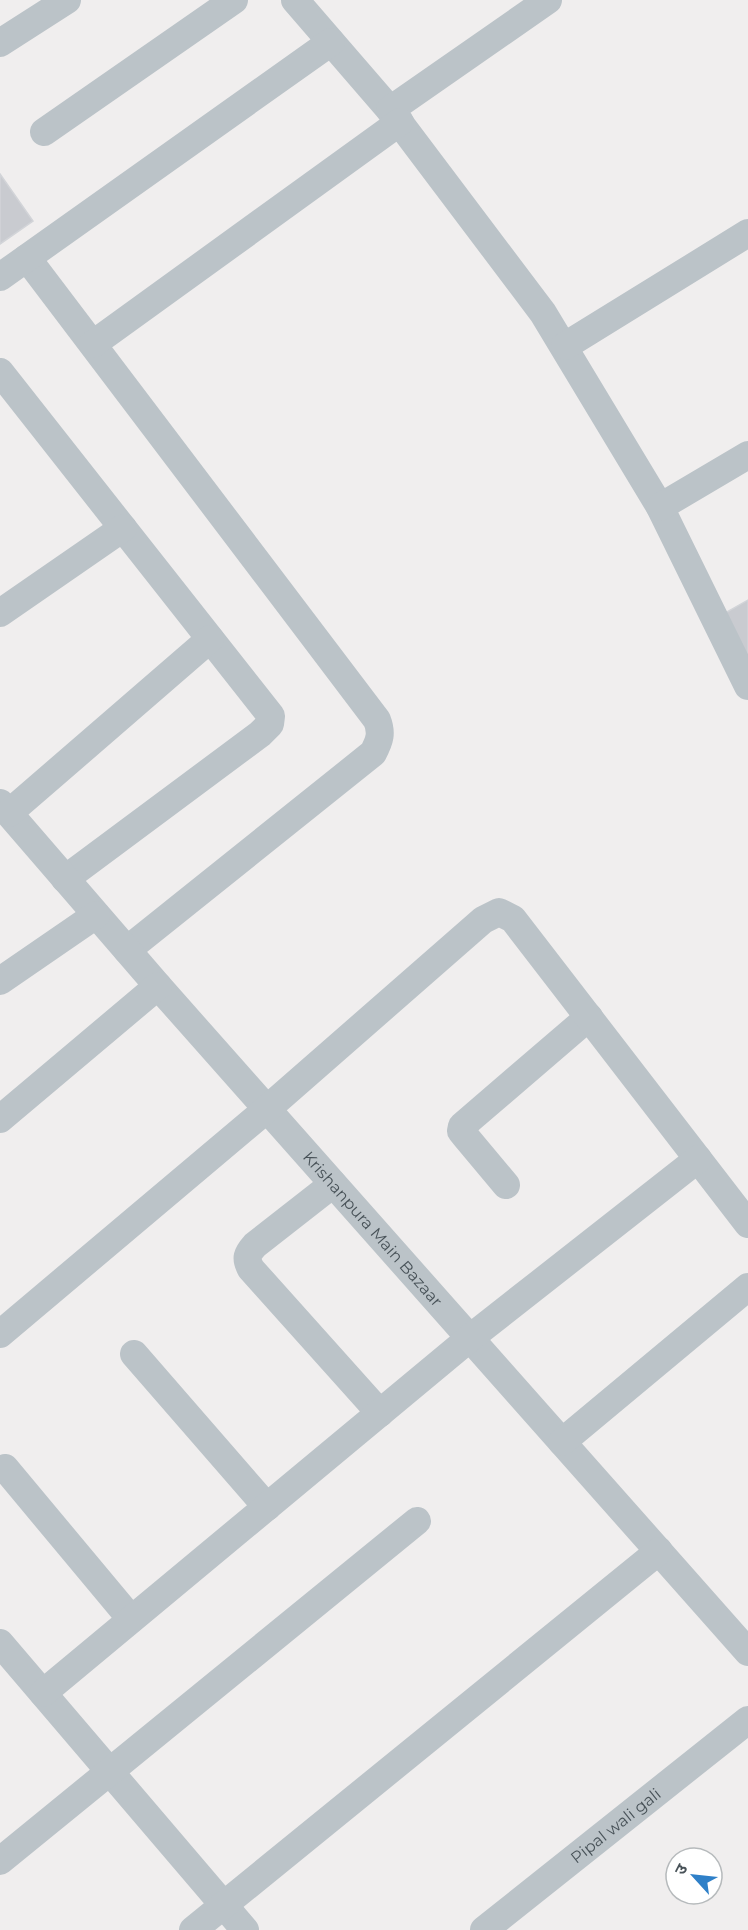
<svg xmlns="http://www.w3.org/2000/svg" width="748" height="1930" font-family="Montserrat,'Noto Sans Devanagari',sans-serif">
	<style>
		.building { fill: #c9cbd0; stroke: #d2d4d8; stroke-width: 1.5 }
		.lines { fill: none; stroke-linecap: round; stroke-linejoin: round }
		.minor { stroke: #bbc3c8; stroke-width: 28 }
		.labels { text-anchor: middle; stroke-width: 4.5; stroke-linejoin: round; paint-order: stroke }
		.street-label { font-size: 16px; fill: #485258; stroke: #fff }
	</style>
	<rect width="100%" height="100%" fill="#f0eeee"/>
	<path class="building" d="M0,174L33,221L0,244Z
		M748,600V666L718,617Z"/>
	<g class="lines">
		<g class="minor">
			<path d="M295,0L390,110L543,313L660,507L748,686"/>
			<path d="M0,43L67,0"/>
			<path d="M390,110L548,0"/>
			<path d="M44,132L234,0"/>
			<path d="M27,258L377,720C382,733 380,740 373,753L127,950"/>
			<path d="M0,277L331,42"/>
			<path d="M93,344L400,122"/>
			<path d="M565,346L748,233"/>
			<path d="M0,372L271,716L270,724L260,734L65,879"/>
			<path d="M660,507L748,455"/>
			<path d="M0,613L123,528"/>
			<path id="s1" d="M0,803L158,986L748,1652"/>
			<path d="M9,813L210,639"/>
			<path d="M0,981L96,915"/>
			<path d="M0,1119L158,986"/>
			<path d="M333,1184L255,1245C247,1254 245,1258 251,1269L380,1413"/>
			<path d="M506,1185L465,1136L461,1131L462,1126L589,1017"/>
			<path d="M0,1334L267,1109L483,920L499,912L513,919L748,1224"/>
			<path d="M134,1354L267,1507"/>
			<path d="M562,1442L748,1287"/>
			<path d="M5,1468L131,1619"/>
			<path d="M0,1643L245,1930"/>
			<path d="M43,1693L470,1338L698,1159"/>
			<path d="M0,1861L417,1521"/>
			<path d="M193,1930L659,1551"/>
			<path id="s2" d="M484,1930L748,1720"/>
		</g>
	</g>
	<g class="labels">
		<g class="street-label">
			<text dy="6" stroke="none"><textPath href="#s1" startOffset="566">Krishanpura Main Bazaar</textPath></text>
			<text dy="6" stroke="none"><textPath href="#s2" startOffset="168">Pipal wali gali</textPath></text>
		</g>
	</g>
	<g transform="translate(694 1876) rotate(297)"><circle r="28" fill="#ffffff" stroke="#b6babc" stroke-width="1.5"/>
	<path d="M0-4.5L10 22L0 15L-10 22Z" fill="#2f80c8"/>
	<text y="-9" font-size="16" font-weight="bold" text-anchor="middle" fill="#485258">उ</text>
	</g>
</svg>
